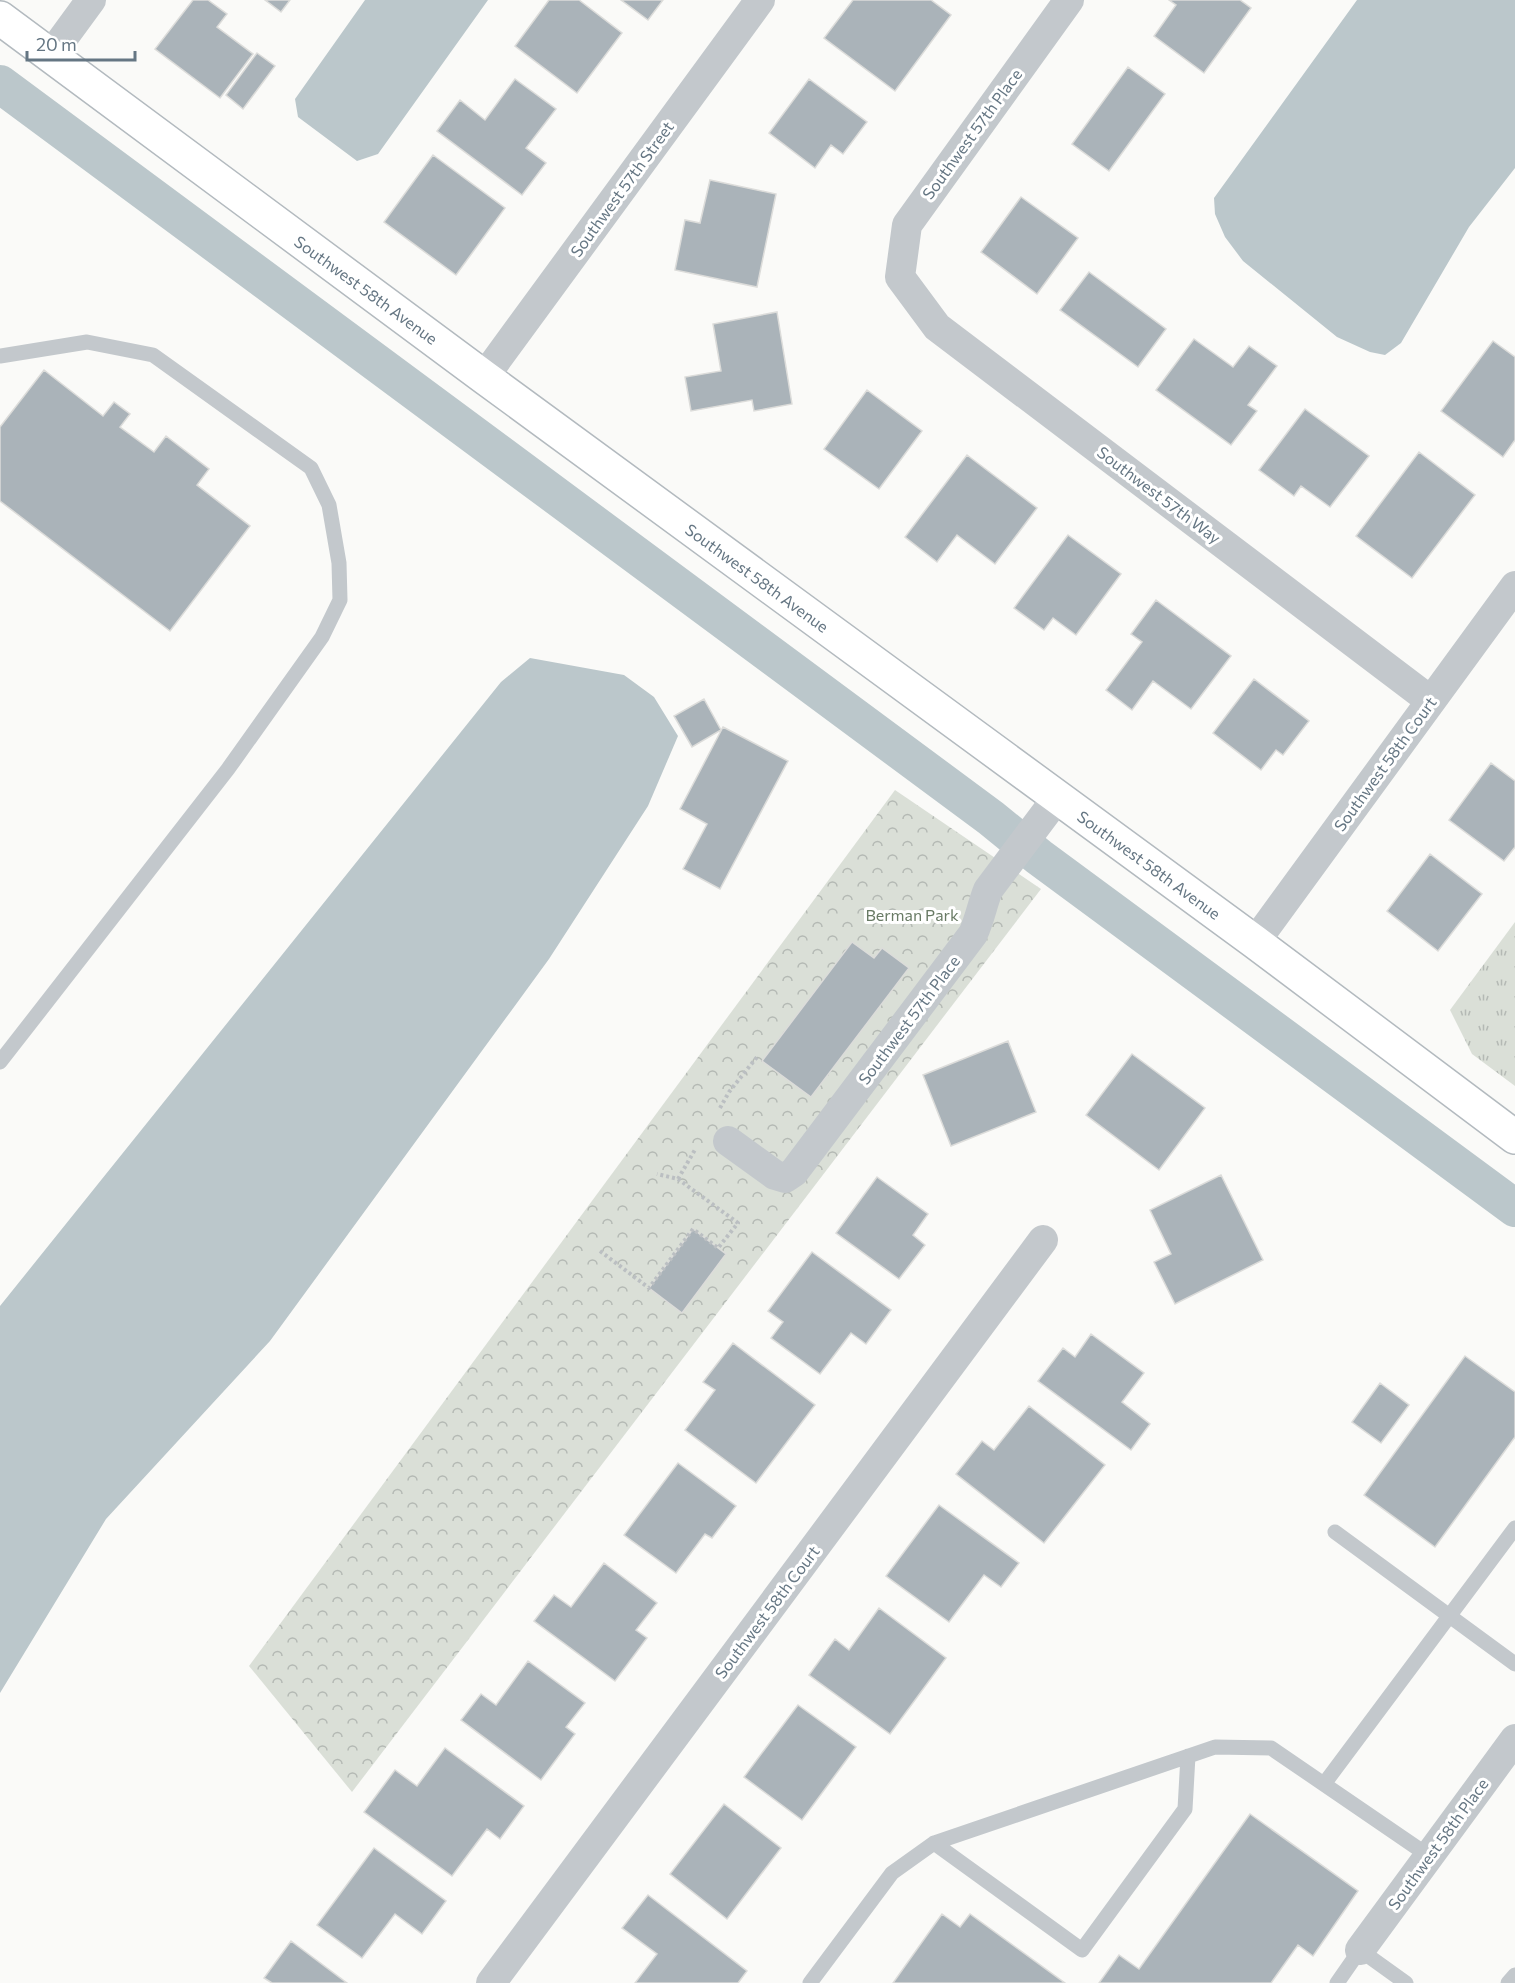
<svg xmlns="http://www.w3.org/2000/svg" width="1515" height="1983" font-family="Commissioner,sans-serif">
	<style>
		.grass { fill: url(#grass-tufts) }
		.park { fill: url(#park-crowns) }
		.water { fill: #bbc7cb }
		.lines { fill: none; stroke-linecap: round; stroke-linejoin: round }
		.canal { stroke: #bbc7cb; stroke-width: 38 }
		.building { fill: #aab3b9; stroke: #dcdcda; stroke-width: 1.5 }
		.secondary-casing { stroke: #b3babf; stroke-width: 36 }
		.path { stroke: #bbbfc2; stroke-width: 4; stroke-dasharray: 3 3; stroke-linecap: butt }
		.lane { stroke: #c3c8cc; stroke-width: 15 }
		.street { stroke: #c3c8cc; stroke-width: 30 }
		.secondary { stroke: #fff; stroke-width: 33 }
		.labels { text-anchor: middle; stroke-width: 6; stroke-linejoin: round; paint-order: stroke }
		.street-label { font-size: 16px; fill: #657683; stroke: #fff }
		.park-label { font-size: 16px; fill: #687a64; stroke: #fff }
	</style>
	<defs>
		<pattern id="grass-tufts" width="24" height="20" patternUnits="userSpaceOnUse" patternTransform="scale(1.5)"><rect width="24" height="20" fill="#dadfd7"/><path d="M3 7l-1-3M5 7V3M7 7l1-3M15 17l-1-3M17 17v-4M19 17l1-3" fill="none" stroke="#b4b9b4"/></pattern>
		<pattern id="park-crowns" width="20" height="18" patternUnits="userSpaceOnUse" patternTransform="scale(1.5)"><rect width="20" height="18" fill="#dadfd7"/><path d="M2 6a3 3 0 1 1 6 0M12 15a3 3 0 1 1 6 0" fill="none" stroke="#b4b9b4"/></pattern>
	</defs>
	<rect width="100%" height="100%" fill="#fafaf8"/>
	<path class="grass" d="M1515,922V1086L1472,1054L1450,1010Z"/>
	<path class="park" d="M895,790L1041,889L352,1792L249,1666Z"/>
	<path class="water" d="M365,0H488L378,154L357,161L298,117L295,99Z
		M1357,0H1515V168L1469,227L1401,343L1385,355L1370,352L1337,337L1243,261L1225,237L1215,214L1214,198Z
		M530,658L624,675L654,697L678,736L648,806L549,959L270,1341L106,1519L0,1693V1306L501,682Z"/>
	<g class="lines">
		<path class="canal" d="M0,84L991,818L1039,857L1515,1208"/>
	</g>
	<path class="building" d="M193,0H208L227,14L217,27L253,54L220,98L155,49Z
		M265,0H290L281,12Z
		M549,0H579L622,33L577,93L515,46Z
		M621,0H663L648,20Z
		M853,0H931L951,15L895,91L824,38Z
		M1169,0H1240L1251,8L1204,73L1154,36L1176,5Z
		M257,53L275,66L243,109L226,95Z
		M1128,67L1165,94L1109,171L1072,144Z
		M515,79L556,109L526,148L546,163L522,195L437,131L460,100L485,120Z
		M809,79L867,122L843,154L831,145L815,168L769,133Z
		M433,155L505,208L456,275L384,222Z
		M710,180L776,194L757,287L675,270L685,220L700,223Z
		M1021,197L1078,238L1037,294L981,252Z
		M1089,272L1166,329L1138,367L1060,310Z
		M777,312L792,404L754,411L752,400L691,411L685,377L721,371L713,324Z
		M1194,339L1233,367L1249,346L1277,366L1248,405L1257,411L1231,445L1156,390Z
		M1493,341L1515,357V440L1503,457L1441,411Z
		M44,370L103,416L114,402L130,414L120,427L154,452L166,436L209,469L197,485L250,526L170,631L0,501V427Z
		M867,390L922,431L879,489L824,449Z
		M1305,409L1369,456L1330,507L1301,486L1294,496L1259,470Z
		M1419,452L1475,495L1412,578L1356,536Z
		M967,455L1037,508L995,564L957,535L937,562L905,537Z
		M1068,535L1121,574L1076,635L1053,618L1044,630L1014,608Z
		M1156,600L1231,656L1191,709L1153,681L1132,710L1106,690L1142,642L1131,634Z
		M1254,679L1309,721L1283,755L1276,750L1261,770L1213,733Z
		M704,699L721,730L692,747L674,716Z
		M723,727L788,761L720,889L683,869L707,824L680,809Z
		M1491,763L1515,781V847L1504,861L1449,820Z
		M1430,854L1482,894L1438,951L1387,911Z
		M852,942L874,958L882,948L909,968L811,1097L762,1061Z
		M1008,1041L1036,1112L951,1146L923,1075Z
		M1132,1054L1205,1108L1159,1170L1086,1115Z
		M1221,1175L1263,1260L1175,1304L1154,1262L1171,1254L1150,1210Z
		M877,1177L928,1214L913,1235L925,1245L899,1279L836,1233Z
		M693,1229L726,1254L682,1313L649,1288Z
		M812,1252L891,1310L866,1344L851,1333L820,1374L771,1338L783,1322L768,1311Z
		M1091,1334L1144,1373L1122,1402L1150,1424L1131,1450L1038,1381L1063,1348L1075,1357Z
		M733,1343L815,1405L756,1483L685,1430L715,1390L703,1382Z
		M1465,1356L1515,1392V1437L1435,1547L1364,1495Z
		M1380,1383L1409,1405L1381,1443L1352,1422Z
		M1029,1406L1105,1465L1044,1543L956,1474L982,1441L994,1450Z
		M678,1463L736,1506L712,1538L705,1534L676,1573L624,1535Z
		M939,1505L1019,1563L1001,1587L984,1575L949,1622L886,1576Z
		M604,1563L657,1603L636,1630L647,1638L615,1681L534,1621L554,1595L571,1607Z
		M879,1608L946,1658L890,1734L809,1675L835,1639L849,1650Z
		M528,1661L585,1703L566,1727L575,1734L541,1780L461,1720L481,1694L496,1705Z
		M798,1705L856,1747L802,1820L744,1777Z
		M445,1748L524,1806L500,1839L487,1829L452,1876L364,1812L395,1770L417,1786Z
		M724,1804L781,1848L727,1919L670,1874Z
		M1250,1814L1358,1891L1313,1956L1298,1945L1271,1983H1099L1119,1955L1139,1969Z
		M374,1848L446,1901L422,1934L395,1914L362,1958L317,1925Z
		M648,1895L747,1971L738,1983H635L657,1954L622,1928Z
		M942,1914L960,1927L970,1914L1065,1983H893Z
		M291,1941L347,1983H272L264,1978Z"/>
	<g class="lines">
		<defs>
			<path id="secondary" d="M0,18L484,377L1255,942L1515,1137"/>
		</defs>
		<use href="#secondary" class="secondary-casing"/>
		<path class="path" d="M720,1108L729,1092L757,1057
			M678,1179L696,1148
			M600,1251L649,1288L693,1229L718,1248L738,1223L678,1179L657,1174"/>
		<path class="lane" d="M0,356L87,342L153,355L311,468L329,505L339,563L340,600L322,637L228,769L0,1062
			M1335,1532L1515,1664
			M1324,1784L1515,1528
			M934,1843L1082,1950L1185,1809L1188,1756
			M810,1983L892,1873L934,1843L1215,1747L1271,1748L1429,1856
			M1337,1983L1360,1950L1406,1983
			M1508,1983L1515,1975"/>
		<path class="street" d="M1069,0L907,225L900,277L937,327L1431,701
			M50,56L91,0
			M484,377L760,0
			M1255,942L1515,586
			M728,1141L775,1175L785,1178L794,1172L973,934C980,919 982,905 988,890L1057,798
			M1360,1950L1515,1739
			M491,1983L1043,1240"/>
		<use href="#secondary" class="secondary"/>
	</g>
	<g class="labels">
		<g class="street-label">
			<text transform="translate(972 134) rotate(-54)" y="6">Southwest 57th Place</text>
			<text transform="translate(622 189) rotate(-54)" y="6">Southwest 57th Street</text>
			<text transform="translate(366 290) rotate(36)" y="6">Southwest 58th Avenue</text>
			<text transform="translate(1159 495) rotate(37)" y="6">Southwest 57th Way</text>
			<text transform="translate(757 578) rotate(36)" y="6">Southwest 58th Avenue</text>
			<text transform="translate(1385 764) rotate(-54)" y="6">Southwest 58th Court</text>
			<text transform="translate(1149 865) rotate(36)" y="6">Southwest 58th Avenue</text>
			<text transform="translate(909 1020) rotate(-53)" y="6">Southwest 57th Place</text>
			<text transform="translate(767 1612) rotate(-53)" y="6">Southwest 58th Court</text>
			<text transform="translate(1438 1844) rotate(-54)" y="6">Southwest 58th Place</text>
		</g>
		<g class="park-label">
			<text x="912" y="921">Berman Park</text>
		</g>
	</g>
	<path d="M27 51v9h108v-9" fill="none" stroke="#657683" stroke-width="3"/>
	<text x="36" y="51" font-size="18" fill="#657683" stroke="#ffffff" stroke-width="4.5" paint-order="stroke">20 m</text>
</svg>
